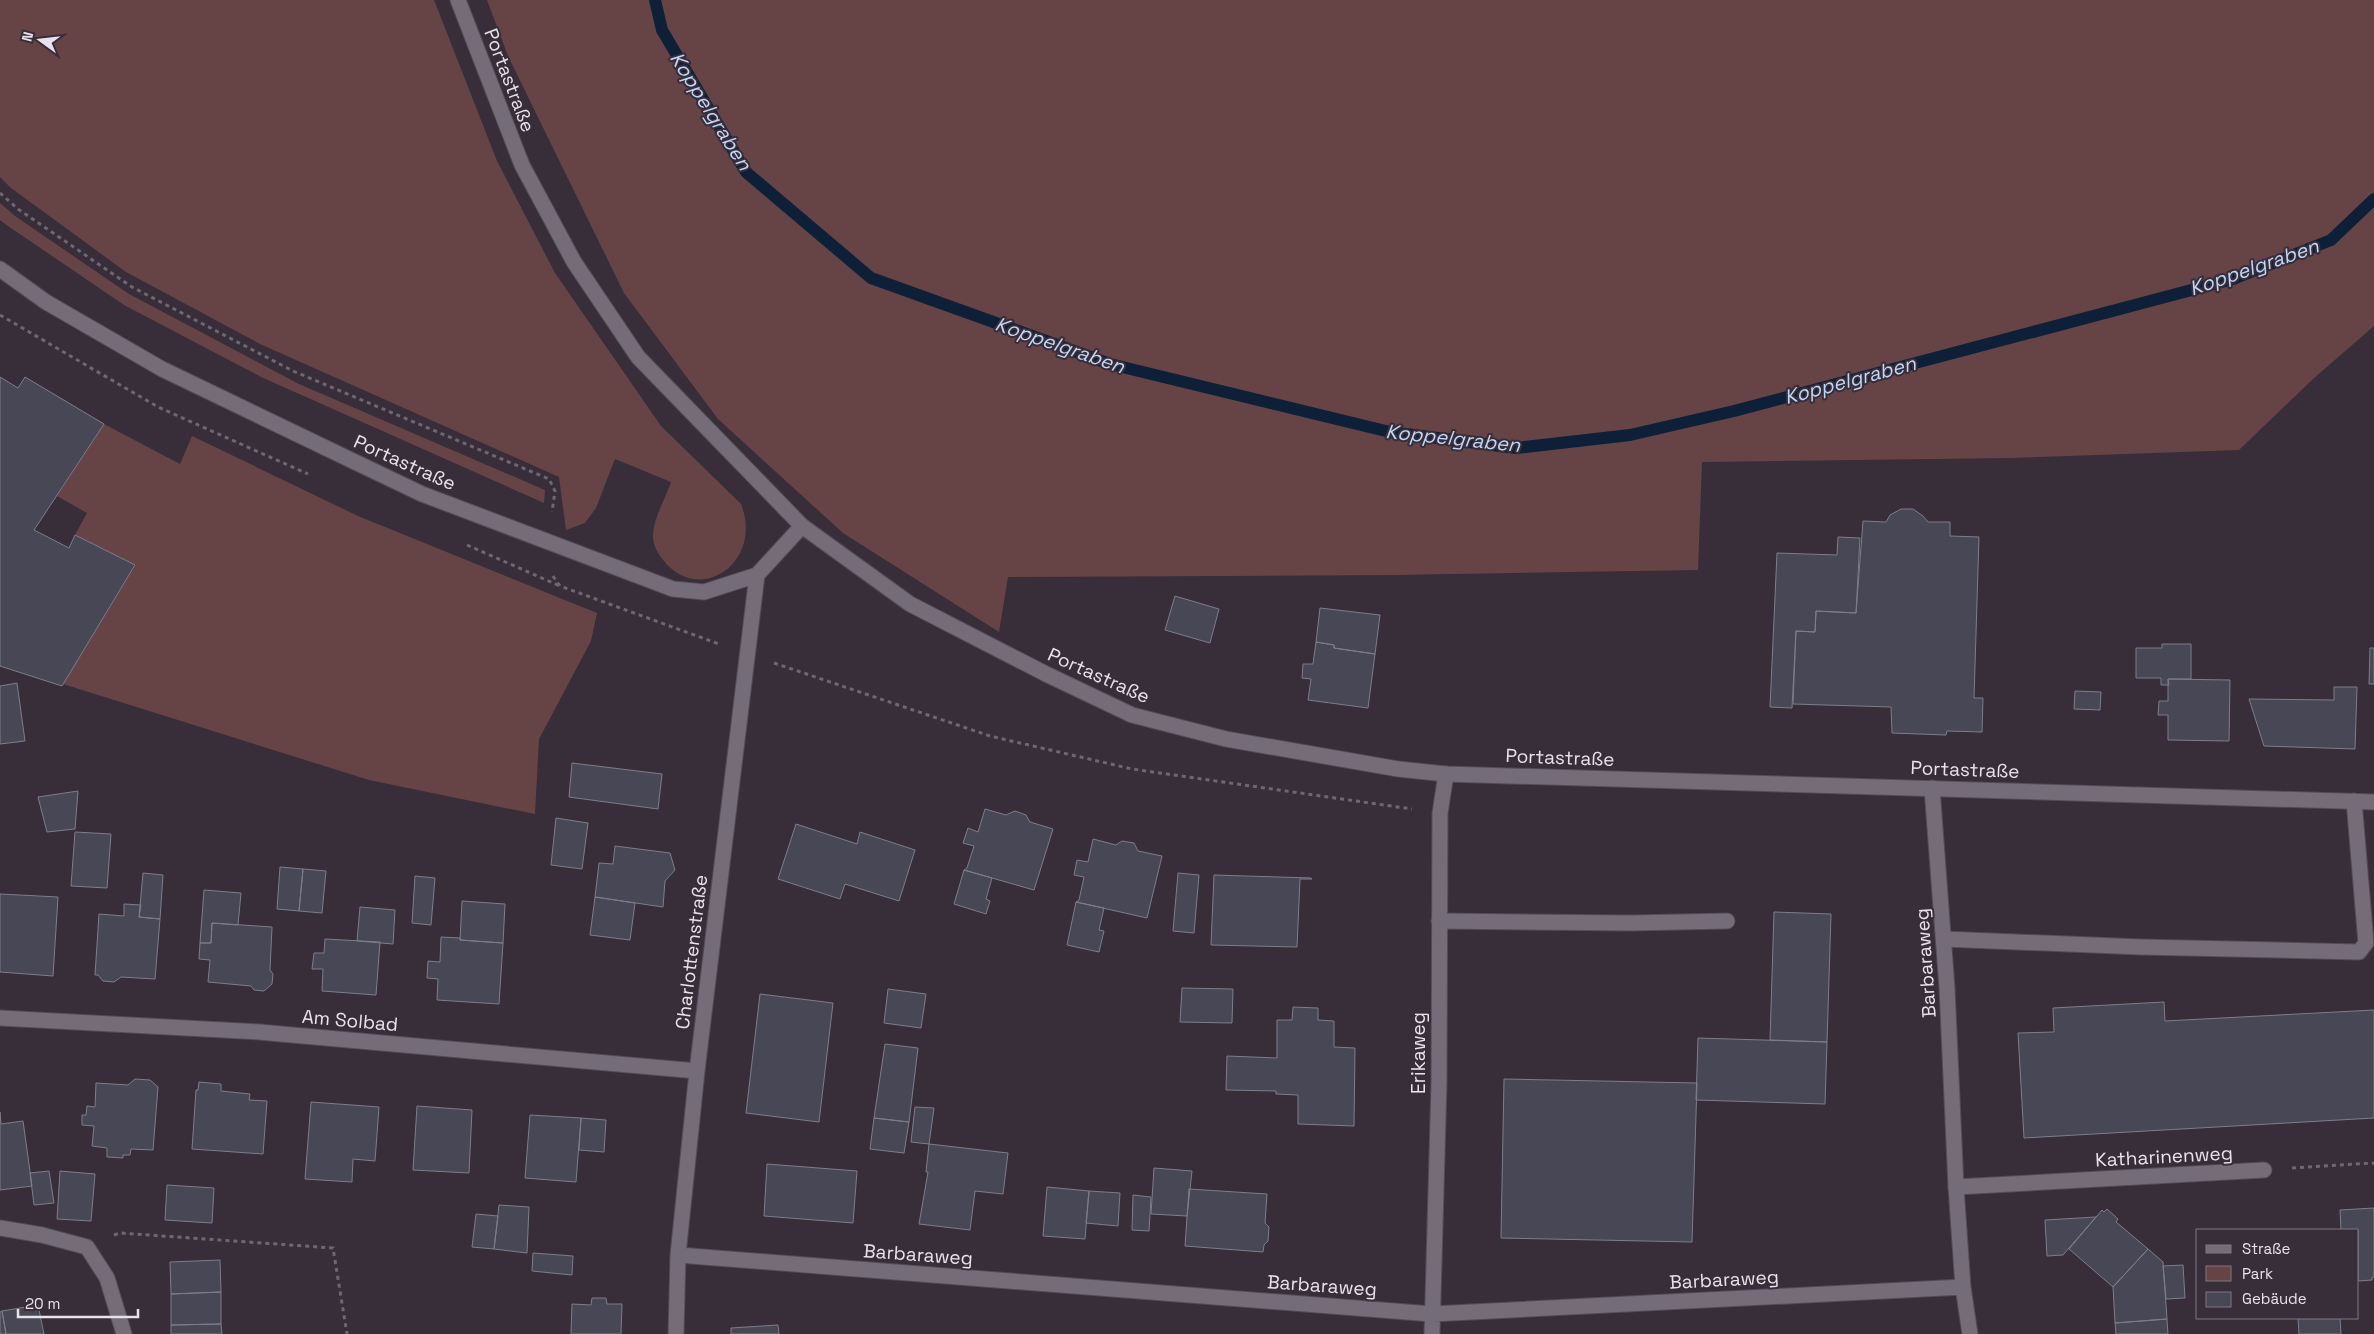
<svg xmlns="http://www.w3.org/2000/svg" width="2374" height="1334" font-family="'Space Grotesk',sans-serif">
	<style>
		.green { fill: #664445 }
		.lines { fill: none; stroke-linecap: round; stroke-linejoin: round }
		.stream { stroke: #0e2038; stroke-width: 12 }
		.building { fill: #474755; stroke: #7e7d8c }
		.service-casing { stroke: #534c55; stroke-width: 17 }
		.minor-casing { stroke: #534c55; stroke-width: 17 }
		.secondary-casing { stroke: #534c55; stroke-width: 17 }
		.path { stroke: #6e6771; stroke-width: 3; stroke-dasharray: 4 4; stroke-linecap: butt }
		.service { stroke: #756c79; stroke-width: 15 }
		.minor { stroke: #756c79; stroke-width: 15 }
		.secondary { stroke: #756c79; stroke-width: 15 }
		.labels { text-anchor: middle; stroke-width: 4; stroke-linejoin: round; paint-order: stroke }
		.street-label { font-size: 19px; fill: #e8e3ea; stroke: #372e3a }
		.water-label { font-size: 20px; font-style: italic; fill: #c1d7f7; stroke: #372e3a }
	</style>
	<rect width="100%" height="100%" fill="#372e3a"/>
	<path class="green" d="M0,0H434L497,161L555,273L661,426L741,504C764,562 700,606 664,561C658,554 653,545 653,537C653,518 665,500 671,482L615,459L596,508L585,523L566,530L559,477L260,344L126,272L11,188L0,177Z
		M487,0H2374V326L2313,379L2239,450L2010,458L1702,462L1698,570L1395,575L1008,577L999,632L843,533L718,419L624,293L508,56Z
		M0,203L15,216L129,294L299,384L545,490L544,503L261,377L124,305L8,226L0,220Z
		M104,424L180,464L192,436L358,516L597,613L591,641L539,739L535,814L369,780L63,684L135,566L75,535L87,513L57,496Z"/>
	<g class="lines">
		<path class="stream" d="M655,0L662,30L746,172L871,278L1110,364L1390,432L1516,448L1630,435L1734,411L2233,279L2331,240L2374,199"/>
	</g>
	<path class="building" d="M0,377L18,388L25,377L104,424L34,530L69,548L75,535L135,565L62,686L0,666Z
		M1901,509H1913L1923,516L1928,522H1950V536L1979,537L1974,698H1983L1982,732L1947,731L1946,735L1892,733L1891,707L1793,704L1796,631L1815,632L1816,611L1856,613L1863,521L1886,522L1890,515Z
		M1838,537L1860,538L1856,613L1816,611L1815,632L1796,631L1792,708L1770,707L1777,553L1837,555Z
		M1175,596L1219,609L1210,643L1165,630Z
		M1320,608L1380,615L1375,654L1334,648V645L1316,642Z
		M1316,642L1334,645V648L1375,654L1368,708L1308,700L1311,679L1302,678L1303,664H1313Z
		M2162,644H2191V679H2168L2169,685H2161V678H2136V648H2162Z
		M2370,648H2374V684H2369Z
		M2168,679L2230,680L2229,741L2168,740V715H2158L2159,701H2168Z
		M17,683L25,741L0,744V686Z
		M2334,687H2357L2355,749L2264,746L2249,699L2334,700Z
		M2075,691L2101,692L2100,710L2074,709Z
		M572,763L662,774L658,809L569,797Z
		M78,791L75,829L47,832L38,797Z
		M985,809L1006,815L1015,811L1026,815L1030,822L1053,829L1034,890L964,870L967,868L974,846L963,843L968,828L978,832Z
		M556,818L588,823L582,869L551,865Z
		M796,824L857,844L860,832L915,850L899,901L845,884L840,899L778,879Z
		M75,832L111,834L107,888L71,886Z
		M1093,839L1116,845L1122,841L1134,843L1138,851L1162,856L1147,918L1076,902L1079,900L1084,877L1074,875L1077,860L1088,862Z
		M615,846L670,853L675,870L665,881L663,907L595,897L599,863L613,864Z
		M280,867L303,869L299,911L277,909Z
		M303,869L326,871L322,913L299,911Z
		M964,870L992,878L986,899L990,901L986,914L954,904Z
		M143,873L163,875L160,919L139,917Z
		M1178,873L1199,875L1194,933L1173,931Z
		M1214,875L1311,878L1312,879H1300L1297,947L1211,945Z
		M415,876L435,878L431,925L412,923Z
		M204,890L241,893L238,925L212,923L211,943H200Z
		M0,894L58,897L53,976L0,972Z
		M595,897L635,903L630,940L590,935Z
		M462,901L505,904L503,943L460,940Z
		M1076,902L1104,908L1099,930L1104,931L1099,952L1067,945Z
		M124,904L141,905L139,917L160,919L155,979L121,977L114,982L103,981L98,975H95L99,914L124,916Z
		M360,907L395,910L393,944L357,941Z
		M1774,912L1831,914L1827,1042L1770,1040Z
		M212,923L272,927L270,970L273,974L272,984L264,991L254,990L251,986L208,982L210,960L199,959L200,943H211Z
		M441,937L460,938V940L503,943L499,1004L437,1000L438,979L427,978L428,961L440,962Z
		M325,939L380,942L376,995L322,991L323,969H312L314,953H324Z
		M1182,988L1233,989L1232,1023L1180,1022Z
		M888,989L926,994L921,1028L884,1023Z
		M760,994L833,1003L819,1122L746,1113Z
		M2164,1002L2165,1021L2374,1010V1118L2024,1138L2018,1033L2054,1032L2053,1008Z
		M1293,1007L1318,1008V1020L1334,1021V1047L1355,1048L1354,1126L1298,1124V1095L1276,1094V1091L1226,1090L1227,1056L1277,1058V1020H1292Z
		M1698,1038L1827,1042L1825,1104L1696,1100Z
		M885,1044L918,1048L909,1122L874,1118Z
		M135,1079L150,1080L158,1087L153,1150L131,1149L130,1155H123V1158L107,1157V1148L92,1146L94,1126L82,1125V1115H86L87,1106L95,1107L96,1083L128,1085Z
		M1504,1079L1697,1083L1692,1242L1501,1238Z
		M199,1082L221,1084V1091L250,1094L249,1100L267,1101L263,1154L192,1149L196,1090H198Z
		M311,1102L379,1107L375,1161L353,1159L352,1182L305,1179Z
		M417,1106L472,1110L469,1173L413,1170Z
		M915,1107L934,1108L929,1144L911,1142Z
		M0,1112L1,1124L23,1121L32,1186L0,1190Z
		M530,1115L581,1118L576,1182L525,1178Z
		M581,1118L606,1120L604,1152L579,1150Z
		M874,1118L909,1122L904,1153L870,1149Z
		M929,1144L1008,1153L1003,1194L975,1191L970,1230L919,1224L928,1172H926Z
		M767,1164L857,1171L853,1223L764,1216Z
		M1154,1168L1192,1171L1187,1216L1151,1214Z
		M49,1171L54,1203L34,1205L30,1173Z
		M60,1171L95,1174L91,1221L57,1219Z
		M167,1185L214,1188L212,1223L165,1220Z
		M1047,1187L1089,1191L1085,1239L1043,1236Z
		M1189,1189L1267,1194L1265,1223L1269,1227L1268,1241L1264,1245L1263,1252L1185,1246Z
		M1089,1191L1120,1193L1118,1226L1086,1223Z
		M1133,1195L1151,1197L1149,1231L1132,1230Z
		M499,1205L529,1207L527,1253L494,1249Z
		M2374,1208V1277H2372V1280L2358,1281V1230H2341L2340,1210Z
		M2107,1209L2118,1219L2116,1222L2148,1249L2113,1287L2069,1249L2102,1210L2104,1212Z
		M476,1214L498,1216L494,1249L472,1247Z
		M2096,1217L2063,1255L2047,1256L2045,1220Z
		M2148,1249L2163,1262L2167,1319L2115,1323L2113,1287Z
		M533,1253L573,1256L572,1275L532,1271Z
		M220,1260L221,1292L171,1294L170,1262Z
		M2183,1265L2185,1298L2166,1299L2163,1266Z
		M221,1292V1324L171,1325V1294Z
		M592,1298H606L607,1304H622L621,1334H571L572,1304L591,1305Z
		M38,1305L44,1334H6L2,1311Z
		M2,1311L6,1334H0V1312Z
		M2298,1318H2340L2341,1334H2299Z
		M2167,1319L2168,1334H2116L2115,1323Z
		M221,1324L222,1334H171V1325Z
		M778,1325L779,1334H731V1328Z"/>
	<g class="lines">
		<defs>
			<path id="service" d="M1439,921L1630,923L1727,921
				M1944,939L2141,947L2359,952L2366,943L2354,801
				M1956,1187L2264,1170"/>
			<path id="minor" d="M0,269L46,302L162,369L353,461L422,494L673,589L704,592L757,575L802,526
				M1932,788L1947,988L1956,1187L1963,1287
				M0,1018L259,1032L697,1071
				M0,1228L42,1235L87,1247L107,1278L124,1334
				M678,1255L1432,1314L1963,1287L1970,1334
				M676,1334L678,1255L697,1071L757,575
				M1432,1334L1439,1083L1440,813L1446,774"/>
			<path id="secondary" d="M458,0L522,165L574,262L638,357L802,526L910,604L1046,674L1132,715L1226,739L1398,769L1446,774L2374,802"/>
		</defs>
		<use href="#service" class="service-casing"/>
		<use href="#minor" class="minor-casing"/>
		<use href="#secondary" class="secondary-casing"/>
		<path class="path" d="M0,193L18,209L132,287L293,371L549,479L555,491L552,512
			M0,315L158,407L308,474
			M467,545L560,586
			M553,576L560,586L719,644
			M774,663L990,736L1132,769L1412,809
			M2292,1168L2374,1163
			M114,1235L120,1233L333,1248L347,1334"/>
		<use href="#service" class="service"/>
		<use href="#minor" class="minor"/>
		<use href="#secondary" class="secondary"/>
	</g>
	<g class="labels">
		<g class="street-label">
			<text transform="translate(510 80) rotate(69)" y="7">Portastraße</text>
			<text transform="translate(405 462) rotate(24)" y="7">Portastraße</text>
			<text transform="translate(1099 675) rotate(24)" y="7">Portastraße</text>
			<text transform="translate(1560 757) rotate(2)" y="7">Portastraße</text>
			<text transform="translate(1965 769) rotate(2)" y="7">Portastraße</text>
			<text transform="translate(691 952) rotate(-83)" y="7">Charlottenstraße</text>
			<text transform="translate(1925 963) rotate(-94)" y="7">Barbaraweg</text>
			<text transform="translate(350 1020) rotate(5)" y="7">Am Solbad</text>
			<text transform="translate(1418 1053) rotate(-90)" y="7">Erikaweg</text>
			<text transform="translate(2164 1156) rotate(-3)" y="7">Katharinenweg</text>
			<text transform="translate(918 1254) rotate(4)" y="7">Barbaraweg</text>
			<text transform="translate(1724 1279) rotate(-3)" y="7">Barbaraweg</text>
			<text transform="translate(1322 1285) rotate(4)" y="7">Barbaraweg</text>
		</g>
		<g class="water-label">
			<text transform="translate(711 111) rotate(58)" y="7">Koppelgraben</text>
			<text transform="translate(2254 267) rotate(-19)" y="7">Koppelgraben</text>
			<text transform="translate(1060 345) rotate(19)" y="7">Koppelgraben</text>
			<text transform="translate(1850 380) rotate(-15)" y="7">Koppelgraben</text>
			<text transform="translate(1453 438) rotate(6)" y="7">Koppelgraben</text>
		</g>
	</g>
	<rect x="2196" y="1229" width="162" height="90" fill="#372e3a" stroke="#7e7680"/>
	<rect x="2206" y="1245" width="25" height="8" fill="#756c79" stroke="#7e7680"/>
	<text x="2242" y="1254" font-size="15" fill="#e8e3ea">Straße</text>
	<rect x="2206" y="1266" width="25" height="15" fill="#664445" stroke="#7e7680"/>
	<text x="2242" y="1279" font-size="15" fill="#e8e3ea">Park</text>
	<rect x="2206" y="1292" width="25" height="15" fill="#474755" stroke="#7e7680"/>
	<text x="2242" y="1304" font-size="15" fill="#e8e3ea">Gebäude</text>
	<g transform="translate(40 40) rotate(285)" stroke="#372e3a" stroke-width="4" paint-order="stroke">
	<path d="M0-4L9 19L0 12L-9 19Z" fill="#e8e3ea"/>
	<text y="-8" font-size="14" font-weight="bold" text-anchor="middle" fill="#e8e3ea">N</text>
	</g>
	<path d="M18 1309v8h120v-8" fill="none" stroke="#e8e3ea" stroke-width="2.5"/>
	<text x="25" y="1309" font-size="15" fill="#e8e3ea" stroke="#372e3a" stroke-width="4" paint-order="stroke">20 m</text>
</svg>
